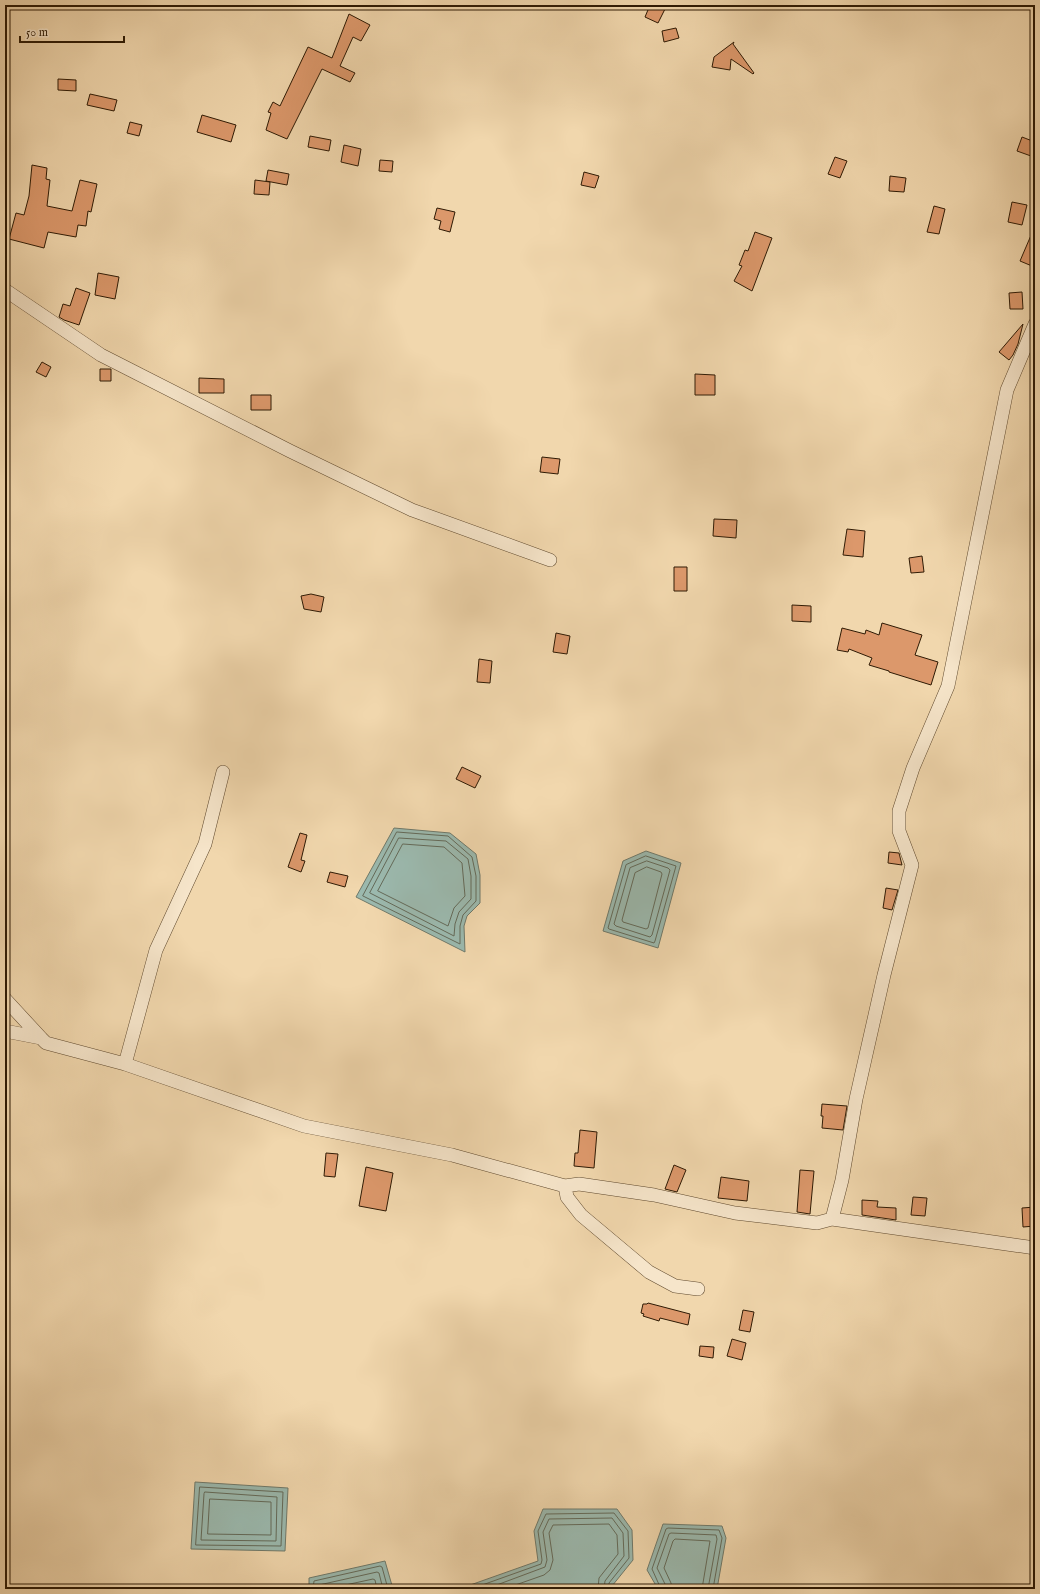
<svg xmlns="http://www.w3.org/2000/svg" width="1040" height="1594" font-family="'IM FELL English',serif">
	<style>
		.water { fill: #9bb9ae; stroke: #6f796a }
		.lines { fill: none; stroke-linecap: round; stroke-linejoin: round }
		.shore { stroke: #646a59; stroke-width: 1 }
		.building { fill: #dc986b; stroke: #2e1a04 }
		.minor-casing { stroke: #5f492e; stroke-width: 14 }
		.minor { stroke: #f6e5ca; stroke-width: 13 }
	</style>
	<rect width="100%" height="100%" fill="#f1d7ad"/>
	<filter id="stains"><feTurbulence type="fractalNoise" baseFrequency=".005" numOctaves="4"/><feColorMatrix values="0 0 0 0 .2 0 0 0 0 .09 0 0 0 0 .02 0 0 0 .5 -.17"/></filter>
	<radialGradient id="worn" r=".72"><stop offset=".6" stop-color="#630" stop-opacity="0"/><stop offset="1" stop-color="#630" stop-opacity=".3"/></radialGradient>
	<path class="water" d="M394,828L450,833L476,854L480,875V903L467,916L464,926L465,952L356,897Z
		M646,851L681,863L658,948L603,931L623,861Z
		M195,1482L288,1488L285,1551L191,1549Z
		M543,1509H617L632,1530L633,1560L612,1586L619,1589H459L538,1561L534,1531Z
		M663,1524L722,1526L726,1538L717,1589H658L647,1570Z
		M385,1561L393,1589H309V1578Z"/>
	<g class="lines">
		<path class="shore" d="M397,832L448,836L472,857L476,876V901L463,915L460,926V944L363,896Z
			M399,838L446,841L468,859L471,876V899L459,912L455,924L454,936L370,893Z
			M403,844L444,847L462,863L465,896L454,908L448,926L378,891Z
			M646,856L676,866L655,941L654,943L609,929L608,928L626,865Z
			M647,861L668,868L670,870L652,935L650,937L616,926L614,924L630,868Z
			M647,867L661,872L662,874L648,928L646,929L623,922L622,920L635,873Z
			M200,1487L283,1492L281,1546L196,1545Z
			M205,1492L277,1497L276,1541L201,1540L204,1494Z
			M210,1499L271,1502V1535L208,1534Z
			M313,1589L314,1581L380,1566L382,1567L388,1589
			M318,1589L319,1585L377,1572L379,1573L383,1589
			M327,1589L373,1579L375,1580L377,1589
			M471,1589L541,1564L542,1560L538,1531L546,1514L614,1513L628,1531L629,1558L609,1583V1589
			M486,1589L545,1567L547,1560L543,1532L549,1519L612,1518L623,1533L624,1556L605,1581L604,1589
			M504,1589L544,1575L550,1570L553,1560L549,1533L553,1525L609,1524L617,1535L618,1554L599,1578L598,1589
			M661,1589L652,1569L666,1529L668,1528L719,1530L722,1538L713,1589
			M666,1589L665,1584L657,1568L669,1534L671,1533L716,1535L717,1539L708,1589
			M672,1589L671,1583L664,1568L673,1541L675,1539L710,1541L702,1589"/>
	</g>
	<path class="building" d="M650,5H667L658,23L645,17Z
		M349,14L370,25L361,41L353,37L340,66L355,73L350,82L322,69L287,139L266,130L271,113L268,112L273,102L280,106L308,47L332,58Z
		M676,28L679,38L664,42L662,31Z
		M734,42L733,44L754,73L753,74L731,59L730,70L712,67L714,57Z
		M58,79L76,80V91L58,90Z
		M90,94L117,100L114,111L87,105Z
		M202,115L236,125L231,142L197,132Z
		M130,122L142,125L139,136L127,133Z
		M310,136L331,140L329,151L308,147Z
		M1022,137L1035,142L1031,156L1017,151Z
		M344,145L361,149L358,166L341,162Z
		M835,157L847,161L840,178L828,174Z
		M380,160L393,161L392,172L379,171Z
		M32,165L47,168L46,179L50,180L47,206L72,211L80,180L97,184L91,212L88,211L86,226L78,225L76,237L48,232L44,248L9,239L16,213L24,215L29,196Z
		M268,170L289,174L287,185L266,181Z
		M584,172L599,176L595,188L581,185Z
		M890,176L906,178L904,192L889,191Z
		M255,180L270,182L269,195L254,194Z
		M1012,202L1027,205L1022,225L1008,222Z
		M934,206L945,209L939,234L927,232Z
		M437,208L455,212L450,232L439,229L441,221L434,219Z
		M1035,226V260L1032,266L1020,261Z
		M755,232L772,238L752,291L734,281L742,266L739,265L745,250L748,251Z
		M98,273L119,277L115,299L95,295Z
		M76,288L90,293L79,325L64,320L59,317L63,304L70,306Z
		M1022,292L1023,309H1010L1009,293Z
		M1023,324L1018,344L1013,355L1009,360L999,352Z
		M42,362L51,367L46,377L36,372Z
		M100,369H111V381H100Z
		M695,374L715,375V395H695Z
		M199,378L224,379V393H199Z
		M251,395H271V410H251Z
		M542,457L560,459L558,474L540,472Z
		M714,519L737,520L736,538L713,536Z
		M847,529L865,531L863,557L843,555Z
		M922,556L924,572L911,573L909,558Z
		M674,567H687V591H674Z
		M311,594L324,597L321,612L304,609L301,596Z
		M792,605L811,606V622L792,621Z
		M882,623L922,635L915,655L938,662L931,685L889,672V671L869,665L872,658L849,649L848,652L837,650L842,628L865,634L866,630L879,635Z
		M556,633L570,636L567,654L553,652Z
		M479,659L492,661L490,683L477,682Z
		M462,767L481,776L475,788L456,779Z
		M300,833L307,835L301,860L305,861L301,872L288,867Z
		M889,852L899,853L902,865L888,863Z
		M330,872L348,876L345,887L327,882Z
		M886,888L898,890L892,910L883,908Z
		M822,1104L847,1106L843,1130L822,1128L823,1116H821Z
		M580,1130L597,1132L594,1168L574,1166L575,1153H578Z
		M326,1153L338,1154L335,1177L324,1176Z
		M674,1165L686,1170L677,1192L665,1189Z
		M366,1167L393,1173L386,1211L359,1206Z
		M800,1170L814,1171L810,1214L797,1212Z
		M721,1177L749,1181L747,1201L718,1198Z
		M913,1197L927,1198L925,1216L911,1215Z
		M862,1200L878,1201L877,1207L896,1208V1220L862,1215Z
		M1035,1207V1226L1023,1227L1022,1208Z
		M648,1303L690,1314L688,1325L660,1318L659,1321L643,1316L644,1314L641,1313L643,1304H647Z
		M743,1310L754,1312L750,1332L739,1330Z
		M732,1339L746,1343L742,1360L727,1356Z
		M700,1346L714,1347L713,1358L699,1356Z"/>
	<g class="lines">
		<defs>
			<path id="minor" d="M5,290L101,355L290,451L412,510L550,560
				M5,999L41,1038
				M5,1031L41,1038L46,1043L125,1064L304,1126L452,1155L565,1186L579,1184L654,1195L735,1213L817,1223L832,1219L1035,1248
				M125,1064L156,950L205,844L223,772
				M565,1186L567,1197L581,1215L649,1272L675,1286L698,1289
				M832,1219L842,1180L856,1099L884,975L912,865L899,831V811L913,768L948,686L1007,390L1035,324"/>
		</defs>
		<use href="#minor" class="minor-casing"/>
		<use href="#minor" class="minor"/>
	</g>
	<rect width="1040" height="1594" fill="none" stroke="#f1d7ad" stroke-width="20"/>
	<rect x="6" y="6" width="1028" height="1582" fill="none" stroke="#2e1a04" stroke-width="2"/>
	<rect x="10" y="10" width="1020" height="1574" fill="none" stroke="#2e1a04"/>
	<path d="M20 36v6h104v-6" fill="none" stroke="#2e1a04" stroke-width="2"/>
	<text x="26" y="36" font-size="12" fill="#2e1a04" stroke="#f6e5ca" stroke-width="3" paint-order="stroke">50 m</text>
	<rect width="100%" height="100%" filter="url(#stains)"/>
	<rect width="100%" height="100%" fill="url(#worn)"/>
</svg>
